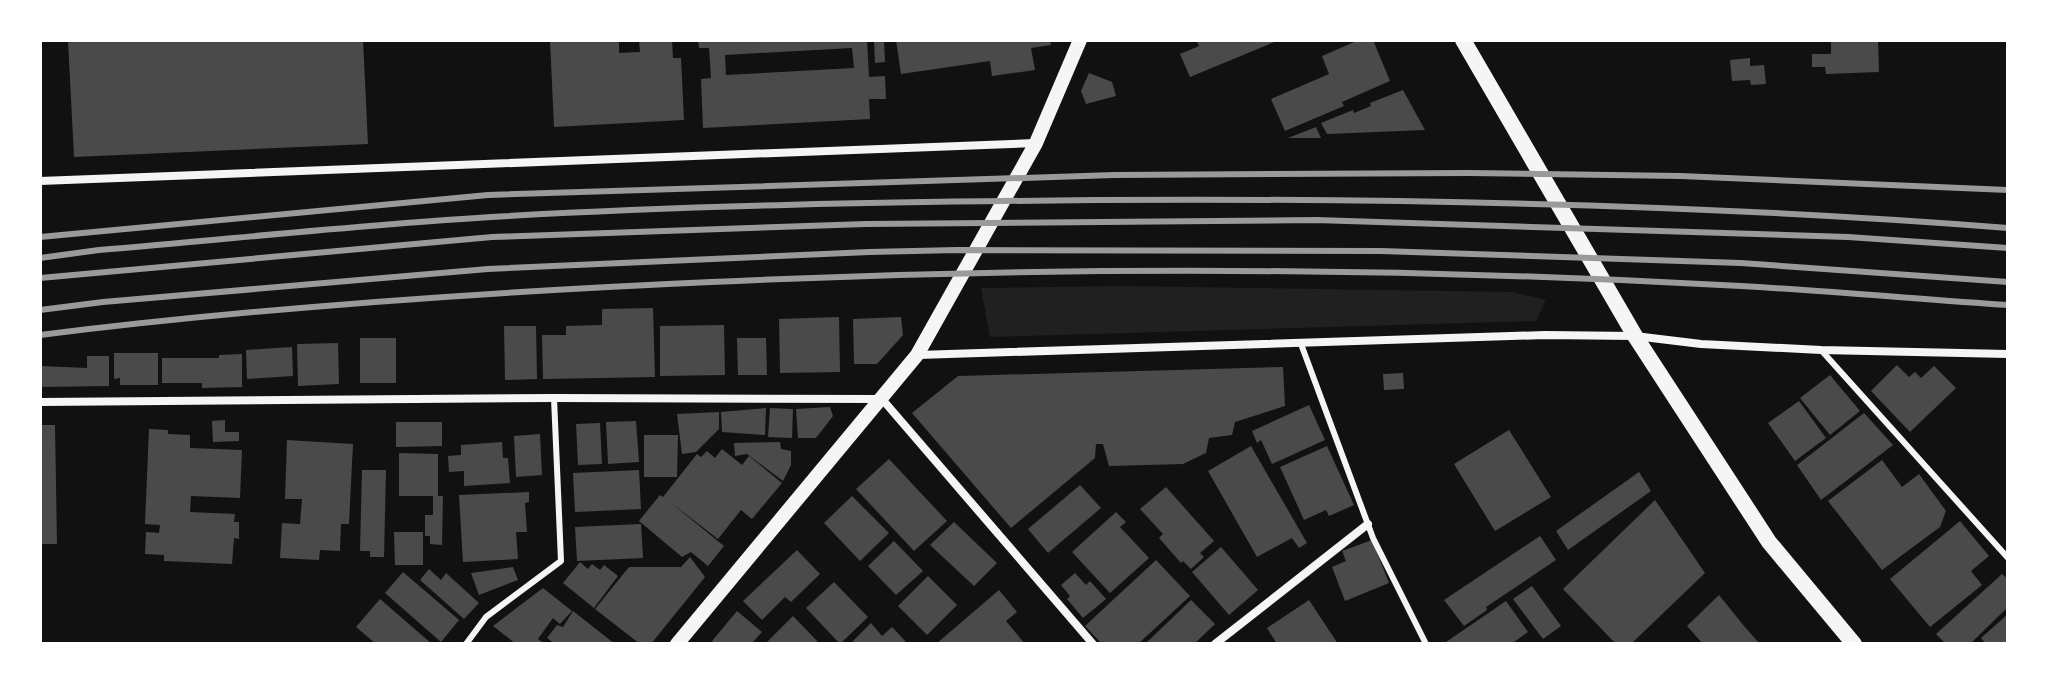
<svg xmlns="http://www.w3.org/2000/svg" width="2048" height="684" font-family="Inter,sans-serif">
	<style>
		.green { fill: #202020 }
		.building { fill: #4a4a4a; fill-rule: evenodd }
		.lines { fill: none; stroke-linecap: round; stroke-linejoin: round }
		.service { stroke: #f5f5f5; stroke-width: 6 }
		.minor { stroke: #f5f5f5; stroke-width: 8 }
		.tertiary { stroke: #f5f5f5; stroke-width: 14 }
		.secondary { stroke: #f5f5f5; stroke-width: 16 }
		.rail { stroke: #9a9a9a; stroke-width: 6 }
	</style>
	<rect width="100%" height="100%" fill="#111"/>
	<path class="green" d="M1122,286L1512,292L1546,300L1536,321L990,337L981,288Z"/>
	<path class="building" d="M363,40L368,144L74,157L68,41Z
		M550,40H619V53L640,52L639,40H672L673,58H681L684,120L554,127Z
		M698,40H867L869,77L885,76L886,99H869L870,119L703,128L701,79L711,78L709,48H699ZM852,48L854,68L726,75L725,55Z
		M874,40H884L885,62L875,63Z
		M896,40H1050L1051,45L1031,48L1035,70L992,76L990,61L901,74Z
		M1196,40H1279L1190,77L1180,54L1199,46Z
		M1359,40H1373L1390,81L1342,102L1344,106L1285,131L1271,99L1329,74L1322,56Z
		M1831,40H1878L1879,72L1826,74L1825,67H1812V54H1831Z
		M1750,58V66L1764,65L1766,84L1751,85L1750,80L1732,81L1730,60Z
		M1089,73L1112,82L1116,96L1086,104L1081,91Z
		M1403,90L1425,130L1327,134L1321,123L1353,110L1354,113L1371,106L1370,103Z
		M1316,127L1321,138H1288Z
		M653,308L655,377L543,379L542,335H566V326L602,325V309Z
		M839,317L840,372L780,373L779,319Z
		M901,317L903,335L877,364H854L853,319Z
		M724,325L725,375L660,376V326Z
		M504,326H536L537,379L505,380Z
		M360,338H396V383H360Z
		M737,338H766L767,375H738Z
		M338,343L339,384L298,386L297,344Z
		M292,347L293,376L247,379L246,350Z
		M114,353H158V385H120V378L114,379Z
		M242,354V387L202,388V383H162V358H219V355Z
		M87,356H109V386L40,387V366L87,368Z
		M1897,365L1909,377L1915,372L1921,378L1934,366L1956,388L1910,432L1871,391Z
		M1283,367L1285,406L1235,422L1232,435L1209,438L1206,453L1183,464L1109,466L1103,444H1096L1095,458L1011,528L912,413L958,376Z
		M1403,373L1404,389L1384,390L1383,374Z
		M1830,375L1860,411L1830,435L1800,398Z
		M1799,401L1826,438L1795,461L1768,423Z
		M1309,405L1325,440L1272,464L1261,440L1257,443L1252,431Z
		M830,407L833,416L816,438H798L796,409Z
		M766,408L765,435L722,432L721,412Z
		M770,408L793,409L792,438L768,437Z
		M719,412V429L696,452L682,454L677,414Z
		M1864,413L1893,445L1821,500L1797,465Z
		M225,420V432H239V441L213,442L212,421Z
		M636,421L639,462L608,464L606,422Z
		M396,422H442V446L396,447Z
		M600,423L602,464L578,465L576,424Z
		M40,425H55L57,544H40Z
		M149,429L168,430V434L190,435V448L242,450L240,498L191,496L190,512L235,514L234,522H239V539L234,538L232,564L164,561V555L145,554L146,532L159,533L160,525L145,524Z
		M1509,430L1551,497L1495,531L1454,464Z
		M540,434L542,475L516,477L514,436Z
		M644,435H678L677,477H644Z
		M287,440L353,444L349,524H341L340,551L320,550L319,560L280,558L282,523L300,524L302,499H285Z
		M502,442L503,458H508L510,483L464,486V471L449,472L448,456L461,455V445Z
		M780,442L781,449L791,451V465L783,481L747,454L735,456L734,443Z
		M1251,446L1307,543L1299,548L1292,538L1257,557L1208,471Z
		M1327,446L1354,505L1329,516L1326,510L1304,520L1280,467Z
		M722,449L742,465L749,456L782,483L752,519L741,510L718,539L670,502L724,546L708,566L691,552L682,557L639,521L660,495L663,497L697,454L701,457L707,451L715,458Z
		M399,453L438,454V496H443L442,545L430,544V536H425V515H433V496H399Z
		M889,459L947,521L914,551L856,489Z
		M1882,460L1902,487L1919,474L1946,511L1940,527L1882,570L1828,501Z
		M362,470H386L384,557H370V551H360Z
		M639,470L641,509L575,512L573,473Z
		M1639,472L1651,491L1568,550L1556,531Z
		M1080,485L1101,508L1048,553L1028,529Z
		M1166,487L1214,541L1200,553L1204,557L1191,569L1183,561L1181,563L1159,538L1163,534L1140,509Z
		M529,492V502L525,503L527,532H516L518,559L463,562L459,495Z
		M852,496L889,533L860,561L824,523Z
		M1655,500L1705,573L1631,644H1616L1563,589Z
		M1116,512L1126,522L1120,527L1149,558L1110,593L1072,552Z
		M1960,521L1989,556L1971,571L1982,585L1930,627L1890,579Z
		M954,522L997,563L974,586L930,545Z
		M641,524L643,558L577,561L575,527Z
		M394,532H423V565H395Z
		M1540,536L1556,560L1486,607L1487,610L1464,626L1444,600Z
		M1372,540L1389,583L1345,601L1332,567L1346,561L1342,551Z
		M894,541L923,571L896,595L868,566Z
		M1221,547L1258,590L1229,615L1192,572Z
		M797,550L820,574L791,602L785,597L762,620L743,601Z
		M690,557L705,577L651,644H640L595,609L629,567H681Z
		M1156,560L1190,596L1138,644H1102L1085,626Z
		M580,562L588,569L592,564L600,570L604,565L618,576L594,608L563,583Z
		M513,567L518,580L479,595L471,573Z
		M429,569L441,580L446,573L479,603L464,619L420,580Z
		M403,572L459,620L441,642L385,593Z
		M1075,573L1086,585L1090,581L1106,599L1083,618L1067,599L1070,596L1061,585Z
		M2002,574L2008,579V607L1970,644H1946L1936,634Z
		M928,576L957,605L927,635L898,606Z
		M834,582L868,617L840,644L806,608Z
		M1532,586L1561,626L1543,639L1513,599Z
		M543,588L572,611L560,624L553,618L538,639L545,644H516L493,626Z
		M999,590L1017,612L1006,621L1025,644H936Z
		M1719,595L1744,626L1760,644H1703L1687,626Z
		M380,599L432,644H376L356,627Z
		M1191,600L1215,624L1194,644H1145Z
		M1309,600L1338,644H1277L1267,628Z
		M1506,601L1528,632L1511,644H1443Z
		M573,611L615,644H555L547,638L557,625L563,627Z
		M737,611L762,632L751,644H715L712,641Z
		M2008,614V644H1986L1981,638Z
		M793,616L820,644H765Z
		M871,623L882,636L892,627L908,644H850Z"/>
	<g class="lines">
		<path class="service" d="M1301,344L1373,538L1426,644
			M1821,350L2008,558
			M466,644L486,617L561,561L554,398"/>
		<path class="minor" d="M40,181L1035,143
			M918,355L1545,335L1635,336L1701,344L1821,350L2008,354
			M40,402L554,398L882,399L1093,644
			M1215,644L1368,524"/>
		<path class="tertiary" d="M677,644L917,355L1036,143L1080,40"/>
		<path class="secondary" d="M1463,40L1635,336L1769,542L1854,644"/>
		<path class="rail" d="M40,237L488,195L1114,175L1469,173L1681,176L2008,190
			M40,258L99,250C230,239 360,225 491,217C692,205 895,202 1096,200C1401,198 1704,204 2008,228
			M40,278L492,237L866,224L1316,220L1848,237L2008,248
			M40,310L103,302L488,269L869,252L957,250L1381,251L1741,263L2008,282
			M40,335C263,307 487,292 711,282C1054,266 1398,267 1741,286C1830,291 1919,299 2008,305"/>
	</g>
	<rect width="2048" height="684" fill="none" stroke="#ffffff" stroke-width="84"/>
</svg>
